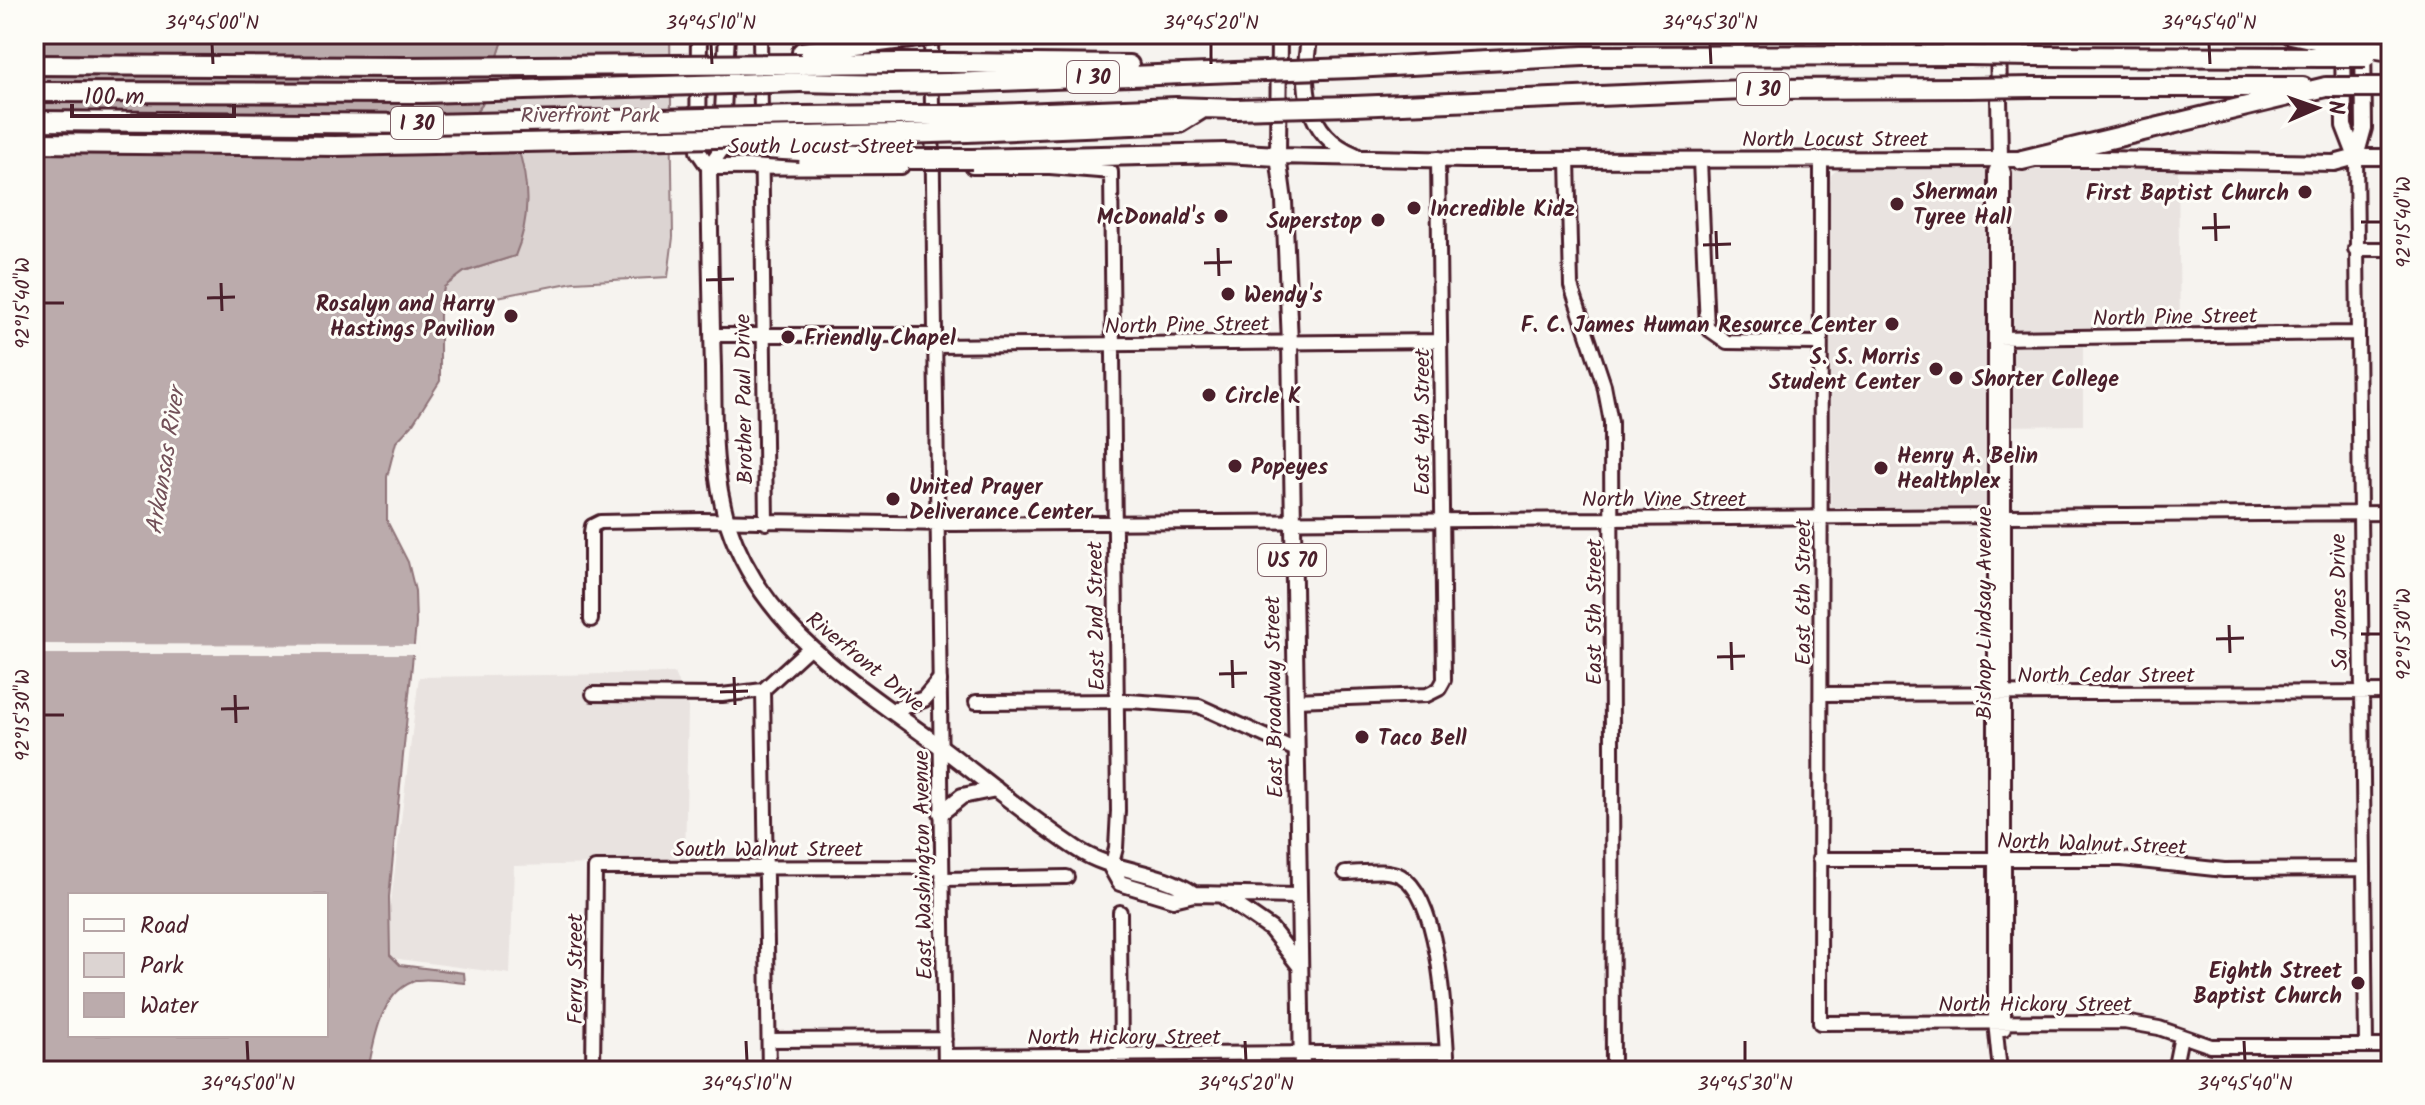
<svg xmlns="http://www.w3.org/2000/svg" width="2425" height="1105" font-family="Kalam,sans-serif">
	<style>
		.built { fill: #e9e3e0 }
		.green { fill: #dcd4d2; stroke: #937a7e; stroke-width: 2 }
		.water { fill: #bbabac; stroke: #8e7378; stroke-width: 2; fill-rule: evenodd }
		.pier { fill: #f6f3ef }
		.lines { fill: none; stroke-linecap: round; stroke-linejoin: round }
		.minor-casing { stroke: #4a1f2b; stroke-width: 18 }
		.major-casing { stroke: #4a1f2b; stroke-width: 20 }
		.highway-casing { stroke: #4a1f2b; stroke-width: 24 }
		.minor { stroke: #fdfcf7; stroke-width: 12 }
		.major { stroke: #fdfcf7; stroke-width: 14 }
		.highway { stroke: #fdfcf7; stroke-width: 18 }
		.highway-bridge-casing { stroke: #4a1f2b; stroke-width: 24; stroke-linecap: butt }
		.highway-bridge { stroke: #fdfcf7; stroke-width: 18 }
		.ticks { fill: none; stroke: #4a1f2b; stroke-width: 3 }
		.poi-dot { fill: #4a1f2b; stroke: #fdfcf7; stroke-width: 3 }
		.labels { text-anchor: middle; stroke-width: 6; stroke-linejoin: round; paint-order: stroke }
		.shield { fill: #fdfcf7; stroke: #806168; stroke-width: 2 }
		.shield-label { font-size: 20px; font-weight: bold; fill: #4a1f2b }
		.park-label { font-size: 22px; fill: #6e4c55; stroke: #fdfcf7 }
		.street-label { font-size: 22px; fill: #4a1f2b; stroke: #fdfcf7 }
		.poi-label { font-size: 22px; font-weight: bold; fill: #4a1f2b; stroke: #fdfcf7; text-anchor: start }
		.water-label { font-size: 24px; font-style: italic; fill: #725058; stroke: #fdfcf7 }
		.neatline { fill: none; stroke: #4a1f2b; stroke-width: 3 }
		.ticks-label { font-size: 20px; text-anchor: middle; fill: #4a1f2b }
	</style>
	<rect width="100%" height="100%" fill="#f6f3ef"/>
	<filter id="ink" filterUnits="userSpaceOnUse"><feTurbulence type="fractalNoise" baseFrequency=".0125" numOctaves="2"/><feDisplacementMap in="SourceGraphic" scale="16" xChannelSelector="R" yChannelSelector="G"/><feConvolveMatrix kernelMatrix="1 2 1 2 8 2 1 2 1" color-interpolation-filters="sRGB"/></filter>
	<g filter="url(#ink)">
		<path class="built" d="M1838,169L2178,170L2180,331H2083V425L1991,426V504L1983,508H1831L1829,188L1831,175Z
			M674,673L688,707L685,862L514,866L510,974L384,957L419,677Z"/>
		<path class="green" d="M505,34H670L673,237L668,277L574,282L440,308L444,287L464,272L515,256L457,148L458,133L482,105Z"/>
		<path class="water" d="M34,34H505L482,105L458,133L457,148L461,155L517,146C530,182 530,221 515,256L464,272L444,287L440,308V381L412,425L396,442L387,477V521L408,562L415,591L416,624L389,897L390,955L400,965L464,973L465,983C451,982 432,978 419,980C381,988 374,1040 368,1071H34ZM70,895H326V1035H70Z"/>
		<path class="pier" d="M34,644L419,645L418,654H34Z"/>
		<g class="lines">
			<defs>
				<path id="minor" d="M760,34L766,523
					M931,34L945,1071
					M2356,157L2366,1045
					M1568,159L1571,286L1604,385L1611,422L1613,1071
					M1700,160L1707,328L1727,342L1820,343
					M1821,160L1820,1023L2124,1022L2159,1028L2211,1046H2391
					M2000,161L1995,172V1022L2000,1071
					M2000,161L2004,173V1029
					M972,167H1050L1111,172L1118,811L1116,848L1111,867
					M2355,249H2391
					M712,335H935
					M1998,338L2356,333
					M935,346L1440,341
					M591,620V532L592,526L600,522L702,520L953,524L2391,513
					M593,694L722,695L763,690
					M1821,694L2391,692
					M1295,700L1427,695L1439,689L1444,680L1438,158
					M976,702L1129,701L1199,706L1296,750
					M1819,859H2122L2224,870L2364,869
					M1345,873C1361,873 1386,868 1401,876C1442,899 1445,1028 1448,1071
					M942,879L1067,877
					M1120,912L1121,1071
					M769,1040L945,1039
					M945,1056L1447,1052
					M593,1071L595,868L942,867
					M769,1071L763,690L809,648
					M2174,1071L2181,1036"/>
				<path id="major" d="M699,34L698,151L709,167C710,234 711,301 713,367C714,420 712,473 728,524C762,629 857,685 941,747C986,781 1030,818 1077,849C1113,873 1157,869 1194,894
					M1279,34L1278,156L1284,201L1290,343L1302,1071
					M1310,34C1301,84 1303,134 1355,155
					M1998,34L2000,161
					M2343,34L2344,126L2356,157
					M1278,156L1464,160L2100,159L2334,163L2356,157H2391
					M2356,157L2364,128L2363,34
					M709,167L901,166
					M709,167L721,150L727,34
					M891,711L924,699L939,681
					M941,813L962,796L996,789
					M1111,867L1120,883L1173,899L1194,894L1297,896
					M1223,896L1271,929L1299,965"/>
				<path id="highway" d="M2291,34L2320,40
					M802,52L910,38
					M2032,56L2322,57
					M951,63L1129,65
					M801,64L902,63
					M1353,68L1583,56L1969,55
					M800,82L891,84
					M950,83L1235,72
					M2033,87H2303
					M1354,106L1768,89L1967,88
					M967,115L1176,107L1235,109
					M801,116L901,115
					M967,132L1179,123L1200,110
					M801,136L900,134
					M34,143L335,146L624,140
					M800,151L912,159
					M972,159L1225,153L1278,156
					M2022,160L2326,87"/>
			</defs>
			<use href="#minor" class="minor-casing"/>
			<use href="#major" class="major-casing"/>
			<use href="#highway" class="highway-casing"/>
			<use href="#minor" class="minor"/>
			<use href="#major" class="major"/>
			<use href="#highway" class="highway"/>
			<defs>
				<path id="highway-bridge" d="M910,38L941,34
					M2320,40L2384,50
					M1969,55L2032,56
					M2322,57H2366
					M902,63H951
					M34,65L404,67L801,64
					M1235,72L1353,68
					M891,84L950,83
					M2326,87H2386
					M1967,88L2033,87
					M34,92L423,93L800,82
					M1235,109L1354,106
					M901,115H967
					M34,121L428,124L801,116
					M900,134L967,132
					M624,140L801,136
					M750,148L800,151
					M912,159H972"/>
			</defs>
			<use href="#highway-bridge" class="highway-bridge-casing"/>
			<use href="#highway-bridge" class="highway-bridge"/>
		</g>
	</g>
	<path class="ticks" d="M212,44L213,64M711,44L712,64M1211,44V64M1710,44L1711,64M2209,44L2210,64M2215,213L2216,241M2361,222H2381M2202,228L2230,227M1716,231L1717,259M1703,245L1731,244M1218,248L1219,276M1204,263L1232,262M719,266L720,294M706,280L734,279M221,283L222,311M207,298L235,297M44,303H64M2229,625L2230,653M2361,634H2381M2216,639L2244,638M1731,642L1732,670M1717,657L1745,656M1232,660L1233,688M1219,674L1247,673M734,677L735,705M720,692L748,691M235,695L236,723M221,709L249,708M44,715H64M247,1041L248,1061M746,1041L747,1061M1245,1041L1246,1061M1745,1041V1061M2244,1041L2245,1061"/>
	<g class="poi-dot">
		<circle cx="2305" cy="192" r="8"/>
		<circle cx="1897" cy="204" r="8"/>
		<circle cx="1414" cy="208" r="8"/>
		<circle cx="1221" cy="216" r="8"/>
		<circle cx="1378" cy="220" r="8"/>
		<circle cx="1228" cy="294" r="8"/>
		<circle cx="511" cy="316" r="8"/>
		<circle cx="1892" cy="324" r="8"/>
		<circle cx="788" cy="337" r="8"/>
		<circle cx="1936" cy="369" r="8"/>
		<circle cx="1956" cy="378" r="8"/>
		<circle cx="1209" cy="395" r="8"/>
		<circle cx="1235" cy="466" r="8"/>
		<circle cx="1881" cy="468" r="8"/>
		<circle cx="893" cy="499" r="8"/>
		<circle cx="1362" cy="737" r="8"/>
		<circle cx="2358" cy="983" r="8"/>
	</g>
	<g class="labels">
		<g class="shield">
			<rect x="1067" y="61" width="52" height="32" rx="6"/>
			<rect x="1737" y="73" width="52" height="32" rx="6"/>
			<rect x="391" y="107" width="52" height="32" rx="6"/>
			<rect x="1258" y="544" width="68" height="32" rx="6"/>
		</g>
		<g class="shield-label">
			<text x="1093" y="84">I 30</text>
			<text x="1763" y="96">I 30</text>
			<text x="417" y="130">I 30</text>
			<text x="1292" y="567">US 70</text>
		</g>
		<g class="park-label">
			<text x="590" y="122">Riverfront Park</text>
		</g>
		<g class="street-label">
			<text x="1835" y="146">North Locust Street</text>
			<text x="821" y="153">South Locust Street</text>
			<text transform="translate(2175 316) rotate(-1)" y="8">North Pine Street</text>
			<text transform="translate(1187 324) rotate(-1)" y="8">North Pine Street</text>
			<text transform="translate(743 399) rotate(-91)" y="8">Brother Paul Drive</text>
			<text transform="translate(1421 422) rotate(-90)" y="8">East 4th Street</text>
			<text x="1664" y="506">North Vine Street</text>
			<text transform="translate(1802 592) rotate(-90)" y="8">East 6th Street</text>
			<text transform="translate(2338 602) rotate(-91)" y="8">Sa Jones Drive</text>
			<text transform="translate(1593 612) rotate(-90)" y="8">East 5th Street</text>
			<text transform="translate(1983 613) rotate(-90)" y="8">Bishop Lindsay Avenue</text>
			<text transform="translate(1095 616) rotate(-91)" y="8">East 2nd Street</text>
			<text transform="translate(866 661) rotate(39)" y="8">Riverfront Drive</text>
			<text x="2106" y="682">North Cedar Street</text>
			<text transform="translate(1273 697) rotate(-91)" y="8">East Broadway Street</text>
			<text transform="translate(2092 843) rotate(2)" y="8">North Walnut Street</text>
			<text x="768" y="856">South Walnut Street</text>
			<text transform="translate(922 865) rotate(-91)" y="8">East Washington Avenue</text>
			<text transform="translate(574 969) rotate(-90)" y="8">Ferry Street</text>
			<text x="2035" y="1011">North Hickory Street</text>
			<text x="1124" y="1044">North Hickory Street</text>
		</g>
		<g class="poi-label">
			<text x="1913" y="199">Sherman<tspan x="1913" dy="25">Tyree Hall</tspan></text>
			<text x="2289" y="200" text-anchor="end">First Baptist Church</text>
			<text x="1430" y="216">Incredible Kidz</text>
			<text x="1205" y="224" text-anchor="end">McDonald's</text>
			<text x="1362" y="228" text-anchor="end">Superstop</text>
			<text x="1244" y="302">Wendy's</text>
			<text x="495" y="311" text-anchor="end">Rosalyn and Harry<tspan x="495" dy="25">Hastings Pavilion</tspan></text>
			<text x="1876" y="332" text-anchor="end">F. C. James Human Resource Center</text>
			<text x="804" y="345">Friendly Chapel</text>
			<text x="1920" y="364" text-anchor="end">S. S. Morris<tspan x="1920" dy="25">Student Center</tspan></text>
			<text x="1972" y="386">Shorter College</text>
			<text x="1225" y="403">Circle K</text>
			<text x="1897" y="463">Henry A. Belin<tspan x="1897" dy="25">Healthplex</tspan></text>
			<text x="1251" y="474">Popeyes</text>
			<text x="909" y="494">United Prayer<tspan x="909" dy="25">Deliverance Center</tspan></text>
			<text x="1378" y="745">Taco Bell</text>
			<text x="2342" y="978" text-anchor="end">Eighth Street<tspan x="2342" dy="25">Baptist Church</tspan></text>
		</g>
		<g class="water-label">
			<text transform="translate(165 461) rotate(-81)" y="8">Arkansas River</text>
		</g>
	</g>
	<rect width="2425" height="1105" fill="none" stroke="#fdfcf7" stroke-width="88"/>
	<rect x="68" y="893" width="260" height="144" fill="#fdfcf7" stroke="#b5a4a5" stroke-width="2"/>
	<rect x="84" y="919" width="40" height="12" fill="#fdfcf7" stroke="#b5a4a5" stroke-width="2"/>
	<text x="140" y="933" font-size="24" fill="#4a1f2b">Road</text>
	<rect x="84" y="953" width="40" height="24" fill="#dcd4d2" stroke="#b5a4a5" stroke-width="2"/>
	<text x="140" y="973" font-size="24" fill="#4a1f2b">Park</text>
	<rect x="84" y="993" width="40" height="24" fill="#bbabac" stroke="#b5a4a5" stroke-width="2"/>
	<text x="140" y="1013" font-size="24" fill="#4a1f2b">Water</text>
	<g transform="translate(2317 108) rotate(88)" stroke="#fdfcf7" stroke-width="6" paint-order="stroke">
	<path d="M0-6L14 30L0 20L-14 30Z" fill="#4a1f2b"/>
	<text y="-12" font-size="22" font-weight="bold" text-anchor="middle" fill="#4a1f2b">N</text>
	</g>
	<path d="M72 104v12h162v-12" fill="none" stroke="#4a1f2b" stroke-width="4"/>
	<text x="84" y="104" font-size="24" fill="#4a1f2b" stroke="#fdfcf7" stroke-width="6" paint-order="stroke">100 m</text>
	<rect x="44" y="44" width="2337" height="1017" class="neatline"/>
	<g class="ticks-label">
		<text x="212" y="29">34°45'00"N</text>
		<text x="711" y="29">34°45'10"N</text>
		<text x="1211" y="29">34°45'20"N</text>
		<text x="1710" y="29">34°45'30"N</text>
		<text x="2209" y="29">34°45'40"N</text>
		<text transform="translate(2403 222) rotate(-90)" y="7">92°15'40"W</text>
		<text transform="translate(22 303) rotate(-90)" y="7">92°15'40"W</text>
		<text transform="translate(2403 634) rotate(-90)" y="7">92°15'30"W</text>
		<text transform="translate(22 715) rotate(-90)" y="7">92°15'30"W</text>
		<text x="248" y="1090">34°45'00"N</text>
		<text x="747" y="1090">34°45'10"N</text>
		<text x="1246" y="1090">34°45'20"N</text>
		<text x="1745" y="1090">34°45'30"N</text>
		<text x="2245" y="1090">34°45'40"N</text>
	</g>
</svg>
